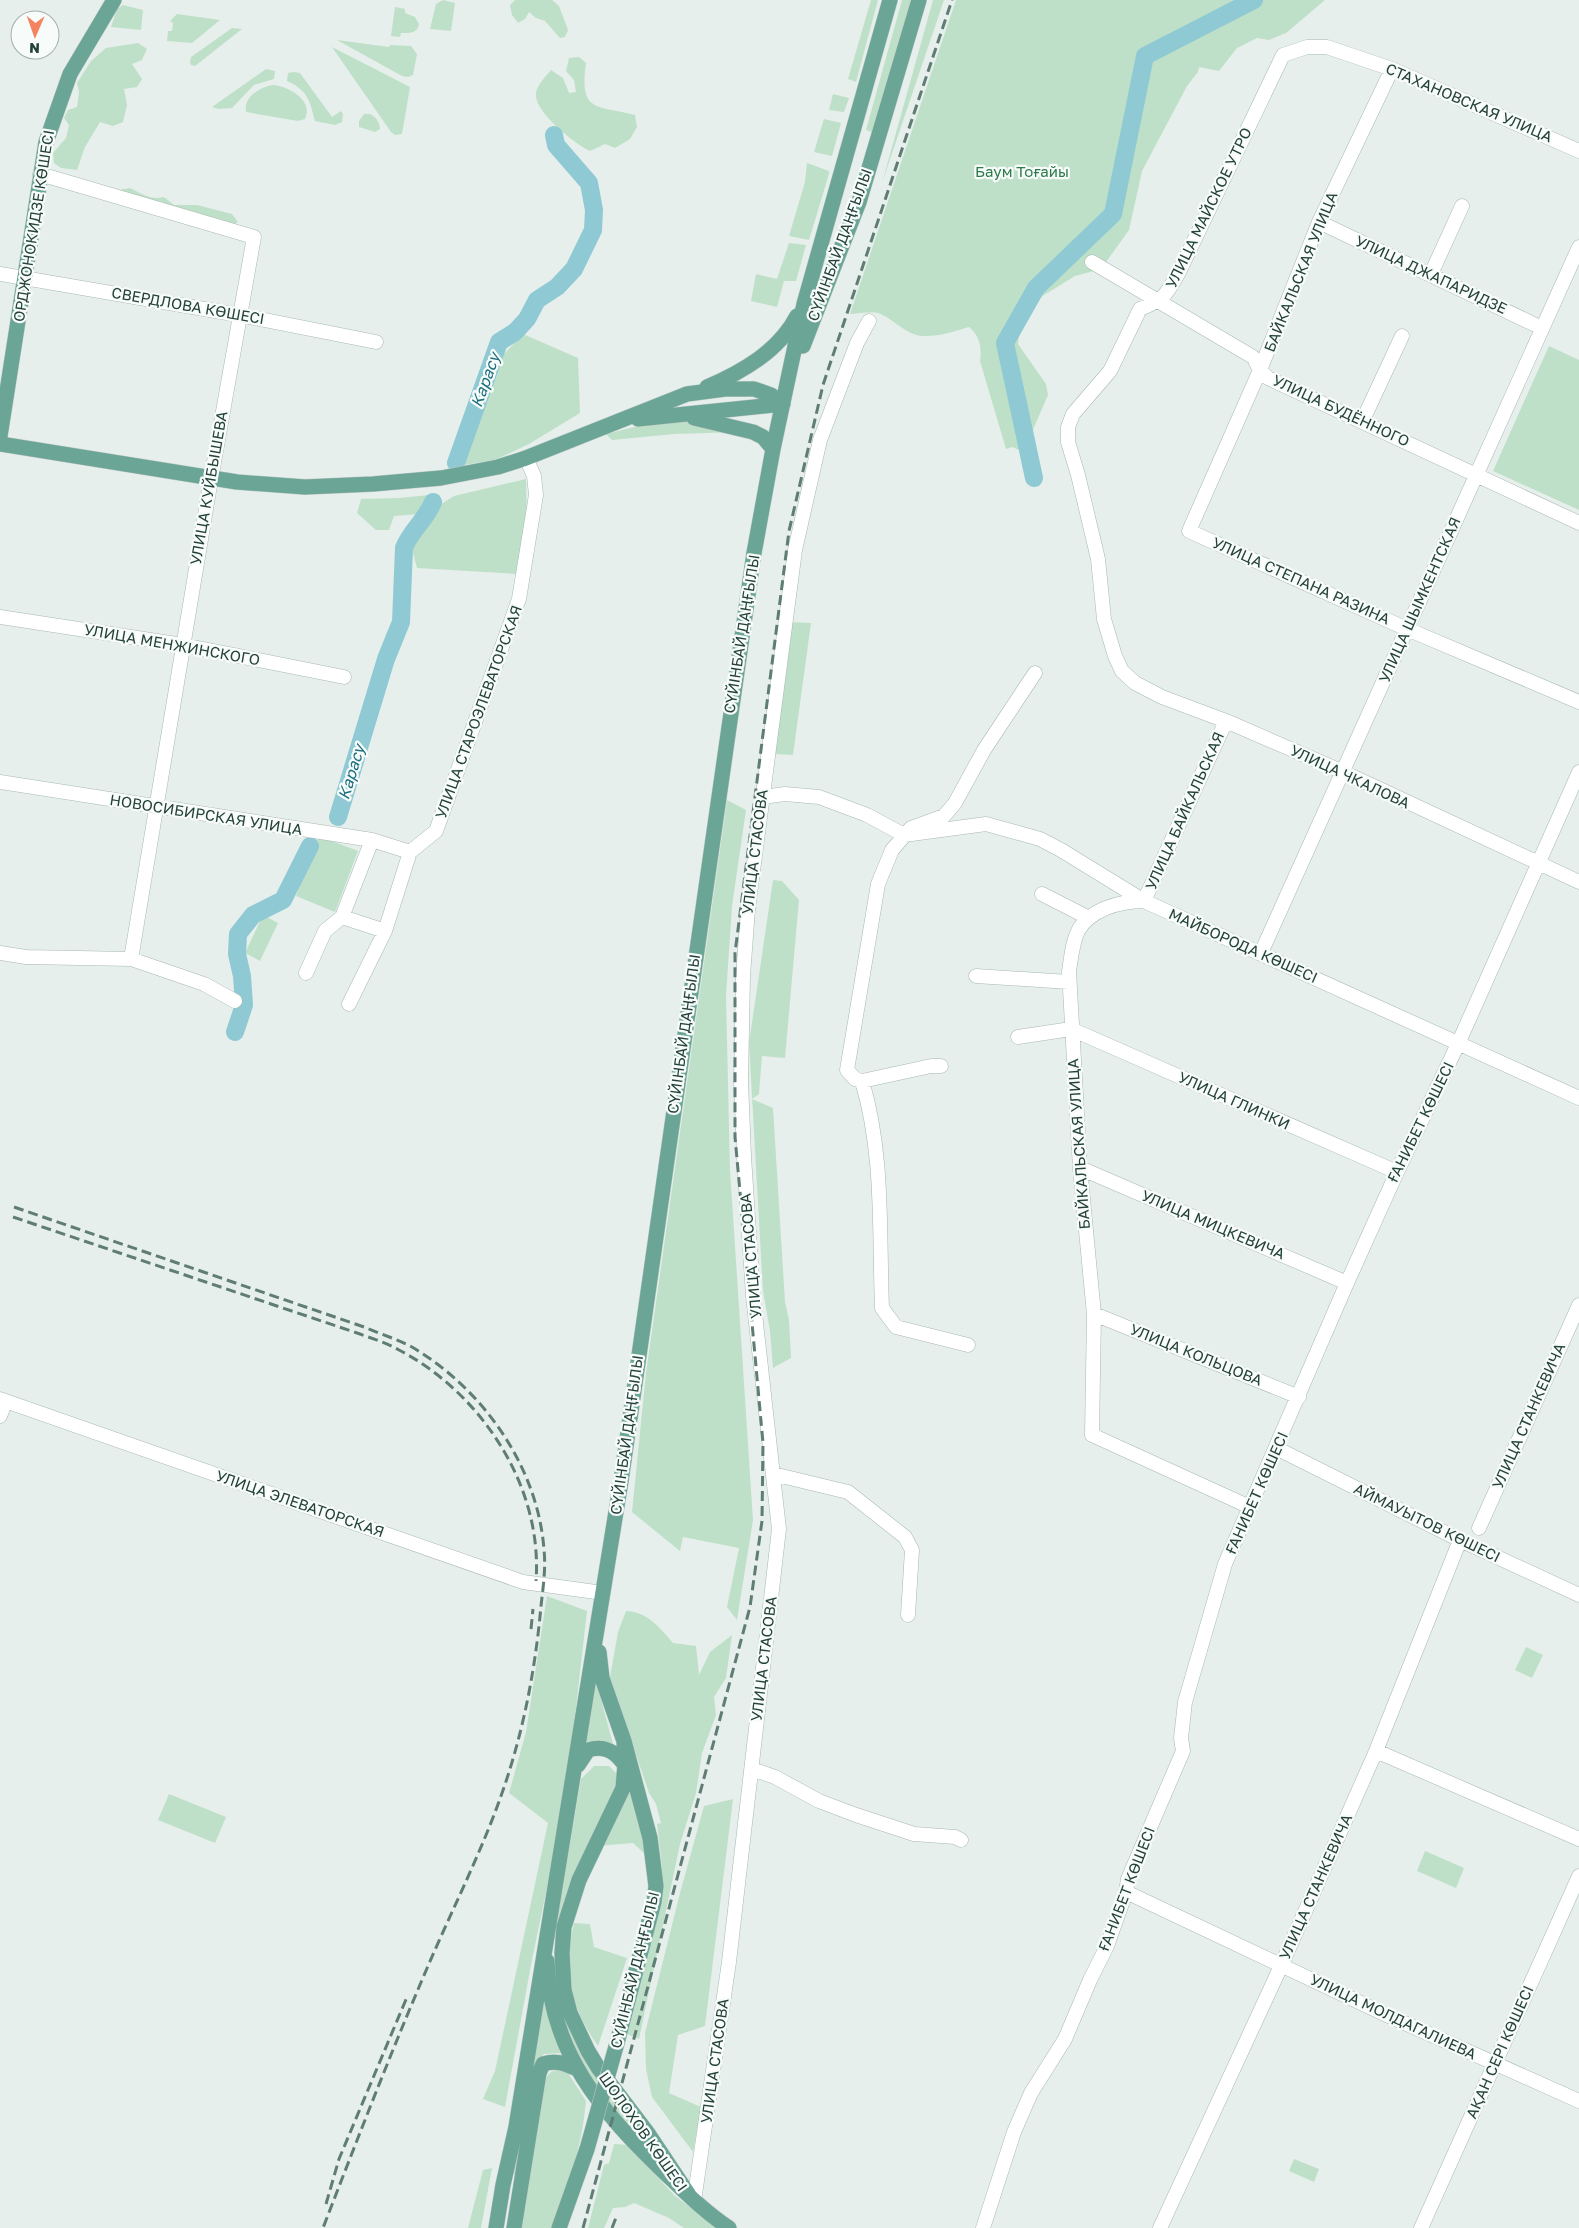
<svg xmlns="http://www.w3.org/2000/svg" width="1579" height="2228" font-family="'Golos Text',sans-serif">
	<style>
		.green { fill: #bfe0c8 }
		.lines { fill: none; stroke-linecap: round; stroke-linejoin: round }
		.river { stroke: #8ec9d4; stroke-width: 18 }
		.minor-casing { stroke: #a8b8b2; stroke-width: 15 }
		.major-casing { stroke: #c2cac8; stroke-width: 16 }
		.minor { stroke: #fff; stroke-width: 14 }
		.major { stroke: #6aa596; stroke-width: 15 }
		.rail { stroke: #5f7d75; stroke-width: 3; stroke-dasharray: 10 5; stroke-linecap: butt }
		.major-bridge-casing { stroke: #c2cac8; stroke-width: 16; stroke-linecap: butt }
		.major-bridge { stroke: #6aa596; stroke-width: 15 }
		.labels { text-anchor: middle; stroke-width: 4.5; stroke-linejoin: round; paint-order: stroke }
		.street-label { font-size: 15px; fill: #24423a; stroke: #f7fbf9 }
		.park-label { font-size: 15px; fill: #2d7a4b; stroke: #f7fbf9 }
		.water-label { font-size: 16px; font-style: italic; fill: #1c6f80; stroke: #f7fbf9 }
	</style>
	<rect width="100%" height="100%" fill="#e6efeb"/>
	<path class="green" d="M443,0L455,3L451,31L430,29L436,4Z
		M515,0H552L559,6L568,30L565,37L560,38L545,21L536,18L529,12L525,19L518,23L512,15L510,5Z
		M871,0H878L856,82L848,79Z
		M902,0H913L875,133L866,130Z
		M933,0H944L882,183Z
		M956,0H1325L1286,33L1269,40L1257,38L1237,48L1219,71L1199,67L1198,72L1187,86L1142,171L1129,230L1101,269L1075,276L1041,297L1027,309L1020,326L1018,344L1046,384L1048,395L1029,439L1026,453L1012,447L1006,449L980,361C982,348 980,336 969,327C955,331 938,337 923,336C905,335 893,318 878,313C870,311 858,314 850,314Z
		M123,5L143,10L141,30L111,27L117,9Z
		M395,7L405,9V13L415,17L419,24C417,34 409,33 401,33L400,37L391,36Z
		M176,15L177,14L220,20L192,43L167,41L168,31H172L173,23L170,21Z
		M232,28L242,29L195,66L191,65L190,63L191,57Z
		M337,40L389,47L390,45L411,46L417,54L413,75L408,77L402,76Z
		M138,43L147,49L142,60L132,64L142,79L137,87L124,89L127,105L123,122L113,126L100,122L85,147L77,170L61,168L54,163L53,153L66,138L69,125L64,118L68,110L77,107L79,92L77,83L91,61L106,48Z
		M332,47L410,87L402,134L395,135L391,132Z
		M579,57L586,63C579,113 596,105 635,115L637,127L630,139L615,148L605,144L590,151C575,144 533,111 536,93C537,85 546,76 551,70L563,78L569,93L576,92L574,80L566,71L569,58Z
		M266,69L275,71L274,79L254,85L232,108L219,109L212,107Z
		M294,72L300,73L332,117L341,111L343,114L342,122L335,125L315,121C310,102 308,90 287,81L288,73Z
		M273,85C288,86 314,100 305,119L298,121L246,112C243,97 260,87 273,85Z
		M833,94L849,98L844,112L829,110Z
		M364,114C373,112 380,121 380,129L375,132L359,127V121Z
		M824,119L841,123L832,156L814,152Z
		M807,163L829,171V174L809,240L789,236L805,182Z
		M130,188C140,193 152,201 164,197L174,205H197L232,214L238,222L233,225L121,196L119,190Z
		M789,243L806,245L796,281H784L777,307L751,301L756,274L777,279Z
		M523,334L578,358L580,413L529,444L495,460L464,465L504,354Z
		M1549,346L1579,360V510L1493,471Z
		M659,421H693L739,432L674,434L612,440L606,434Z
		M526,479L527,523L517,574L417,568L410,542L438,506L454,496Z
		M429,495L420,514L394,516L389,530H376L357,513L361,499L399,498Z
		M789,622L811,623L793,755L774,754Z
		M727,800L746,810L732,906L726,996L730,1170L753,1520L737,1620L727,1607L739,1548L683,1537L680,1551L632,1512L646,1373Z
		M319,836L358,851L335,912L296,896Z
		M773,880L782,881L799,900L785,1058L762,1056L759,1094L752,1099L773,1108L785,1302L789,1320L791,1358L773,1368L770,1331L763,1291L749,1043Z
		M263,915L278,923L260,961L245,953Z
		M547,1596L587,1611L566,1795L531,1965L505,2107L483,2099L495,2071L548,1823L509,1793L526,1732Z
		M626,1611C648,1612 660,1628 673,1643L696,1646L699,1675L710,1652L732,1635L726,1678L714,1697L716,1715L702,1753L696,1793L680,1844L639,2039L624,2033L660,1898L662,1867L657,1824L661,1823L656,1804L649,1793L610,1677L618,1632Z
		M1526,1647L1543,1655L1532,1678L1515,1670Z
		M594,1673L613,1744L602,1740L589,1741L582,1751Z
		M594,1766H609L618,1775L617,1795L579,1864L567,1892L560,1926L561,2002L641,2133L637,2137L591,2082L566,2031L554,1977L556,1926L581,1779Z
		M630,1781L648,1857L633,1843L598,1846Z
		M169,1794L226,1817L215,1843L158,1820Z
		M733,1799L705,2026L678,2035L669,2093L701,2107L693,2152L652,2097L646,2069L645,2033L680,1893L704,1806Z
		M1425,1851L1464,1868L1456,1888L1417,1871Z
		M574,1923L590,1924L594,1947L627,1958L598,2046C581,2023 565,1987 568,1958C569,1946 572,1934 574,1923Z
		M542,1990L554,2033L562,2053L544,2054L538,2059L517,2174H510Z
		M559,2070L568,2073L586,2101C582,2145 569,2187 553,2228H521L543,2084C547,2075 549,2071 559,2070Z
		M614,2144L628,2145L674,2195L717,2228H684L669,2218L634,2203L625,2207L613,2208L604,2228H588L604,2165L609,2163Z
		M1294,2159L1319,2169L1314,2182L1289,2171Z
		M492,2168L481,2228H468L483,2170Z"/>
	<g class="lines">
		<path class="river" d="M456,463L499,342L515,332L527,319L537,300L557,287L574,269L593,230L594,210L589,183L556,145L554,135
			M1034,478L1005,343L1036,288L1113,214L1145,56L1254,0
			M338,817L386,659L401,622L404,548C410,531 426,520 433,502
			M235,1032L244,1005L242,976L237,954L238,934L253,915L283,900L310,846"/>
		<defs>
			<path id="minor" d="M1392,69L1319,222L1260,370L1189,531L1407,629L1579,702
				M1579,151L1392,69L1327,47H1307L1283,55L1179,272C1166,295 1165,299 1140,309L1110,371L1073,414L1068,427V442L1078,475L1098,559L1104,619L1115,656L1122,671L1135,683L1162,697L1226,721L1341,771L1579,882
				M40,174L254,237L211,479L131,959
				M1319,222L1542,328
				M1092,262L1253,357L1260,370L1268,378L1579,523
				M0,274L239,315L376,342
				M1431,274L1462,206
				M1362,422L1402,336
				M0,617L183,645L344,677
				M0,782L372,840L410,852
				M762,797L785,794L819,797L867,815L904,835L986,824L1040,839L1061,850L1144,901L1579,1098
				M372,840L342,917L385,931
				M1042,894L1087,917
				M1144,901C1129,901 1119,903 1106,908C1073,922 1074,940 1069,971L1080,1168L1094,1314L1092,1435L1250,1507
				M1144,901L1226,721
				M0,953L26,957L131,959L204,984L235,1001
				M1261,953L1579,247
				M306,973L325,931L342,917
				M976,976L1069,982
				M349,1004L385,931L410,852L436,831L519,599L536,495L534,476L526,458
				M1018,1037L1071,1029L1397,1172
				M941,1066H931L862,1081L855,1079L847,1070L878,884L892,850L911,828L944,816L955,803L984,750L1035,673
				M862,1081C884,1154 879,1232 882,1308L896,1327L968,1345
				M1080,1168L1347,1283
				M1094,1314L1299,1397
				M0,1399L523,1582L603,1593
				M0,1416L6,1401
				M1276,1448L1460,1540L1579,1595
				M773,1474L848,1492L905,1537L912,1550L908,1615
				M1479,1528L1579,1305
				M1376,1751L1579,1839
				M752,1769L775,1777L819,1801L856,1815L914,1834L955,1837L961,1840
				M1126,1892L1380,2012L1579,2101
				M694,2201L729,1962L779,1529L753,1296L744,1156L741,1081L743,976L748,909L795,550L820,440L857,343L869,321
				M983,2228L1014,2132L1031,2093L1065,2039L1090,1980L1107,1946L1126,1892L1128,1879L1183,1751L1181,1738L1185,1702L1225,1564L1347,1283L1397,1172L1458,1044L1579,772
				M1160,2228L1281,1966L1376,1751L1460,1540
				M1421,2228L1579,1876"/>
			<path id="major" d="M803,346L859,202L919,0
				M707,387C742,372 779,351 797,316
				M694,418L753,432L763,437L773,449
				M638,419L783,404
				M0,436L46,142L70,74L114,0
				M0,444L237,482L305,487L373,484L441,478L498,467L526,458L687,394L725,389H754L771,395L783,404
				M599,1652L602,1678L624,1741L650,1838L656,1886L654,1902L617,2043
				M624,1741L625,1764L623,1788L579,1880L564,1927L562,1953L564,1990L570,2013L588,2051L599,2069L647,2132L689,2195
				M578,1765L588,1750C606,1744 617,1753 626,1767
				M547,1961C550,2052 601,2111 663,2171C684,2191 705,2212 729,2228
				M496,2228L503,2185L516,2127L621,1481L754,553L773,449L804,304L890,0
				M514,2228L539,2073L543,2064C556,2060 563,2063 575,2068
				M559,2228L587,2149"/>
		</defs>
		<use href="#minor" class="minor-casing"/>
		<use href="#major" class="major-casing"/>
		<use href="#minor" class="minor"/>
		<use href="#major" class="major"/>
		<path class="rail" d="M14,1207L364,1327C380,1334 397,1339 412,1347C483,1389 538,1467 544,1550C546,1568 543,1588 541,1606C536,1662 526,1718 509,1772C489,1837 455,1903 428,1966C391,2052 357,2140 323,2228
			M13,1217L360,1334C373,1339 387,1343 399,1350C481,1393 543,1486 536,1581
			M531,1629L533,1609
			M326,2204L339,2159L407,1997
			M583,2228L750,1607L762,1521L763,1443L735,1137V953L789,531L823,385L952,0
			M612,2228L617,2215"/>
		<defs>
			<path id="major-bridge" d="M587,2149L617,2043"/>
		</defs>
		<use href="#major-bridge" class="major-bridge-casing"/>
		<use href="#major-bridge" class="major-bridge"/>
	</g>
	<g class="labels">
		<g class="street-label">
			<text transform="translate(1469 103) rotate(23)" y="5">СТАХАНОВСКАЯ УЛИЦА</text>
			<text transform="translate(1209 208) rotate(-64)" y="5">УЛИЦА МАЙСКОЕ УТРО</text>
			<text transform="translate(34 226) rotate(-81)" y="5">ОРДЖОНОКИДЗЕ КӨШЕСІ</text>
			<text transform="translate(840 245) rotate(-70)" y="5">СҮЙІНБАЙ ДАҢҒЫЛЫ</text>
			<text transform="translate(1301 272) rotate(-68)" y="5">БАЙКАЛЬСКАЯ УЛИЦА</text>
			<text transform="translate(1431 275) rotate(25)" y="5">УЛИЦА ДЖАПАРИДЗЕ</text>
			<text transform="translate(188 306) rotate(10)" y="5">СВЕРДЛОВА КӨШЕСІ</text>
			<text transform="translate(1341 411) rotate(25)" y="5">УЛИЦА БУДЁННОГО</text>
			<text transform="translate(209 488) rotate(-80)" y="5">УЛИЦА КУЙБЫШЕВА</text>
			<text transform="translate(1301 581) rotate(24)" y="5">УЛИЦА СТЕПАНА РАЗИНА</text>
			<text transform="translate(1420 600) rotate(-66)" y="5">УЛИЦА ШЫМКЕНТСКАЯ</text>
			<text transform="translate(742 634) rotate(-81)" y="5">СҮЙІНБАЙ ДАҢҒЫЛЫ</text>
			<text transform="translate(172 645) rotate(10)" y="5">УЛИЦА МЕНЖИНСКОГО</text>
			<text transform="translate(479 712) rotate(-70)" y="5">УЛИЦА СТАРОЭЛЕВАТОРСКАЯ</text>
			<text transform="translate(1350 777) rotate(25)" y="5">УЛИЦА ЧКАЛОВА</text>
			<text transform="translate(1185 811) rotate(-66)" y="5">УЛИЦА БАЙКАЛЬСКАЯ</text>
			<text transform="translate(206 815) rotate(9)" y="5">НОВОСИБИРСКАЯ УЛИЦА</text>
			<text transform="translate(755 852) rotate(-83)" y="5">УЛИЦА СТАСОВА</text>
			<text transform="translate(1243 946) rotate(24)" y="5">МАЙБОРОДА КӨШЕСІ</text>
			<text transform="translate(684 1034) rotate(-82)" y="5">СҮЙІНБАЙ ДАҢҒЫЛЫ</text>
			<text transform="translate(1234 1101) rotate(24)" y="5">УЛИЦА ГЛИНКИ</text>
			<text transform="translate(1421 1122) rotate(-64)" y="5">ҒАНИБЕТ КӨШЕСІ</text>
			<text transform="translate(1079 1144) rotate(-94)" y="5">БАЙКАЛЬСКАЯ УЛИЦА</text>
			<text transform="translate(1213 1225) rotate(23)" y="5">УЛИЦА МИЦКЕВИЧА</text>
			<text transform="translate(751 1256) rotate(-95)" y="5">УЛИЦА СТАСОВА</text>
			<text transform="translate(1196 1355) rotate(22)" y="5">УЛИЦА КОЛЬЦОВА</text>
			<text transform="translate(1529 1416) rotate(-66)" y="5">УЛИЦА СТАНКЕВИЧА</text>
			<text transform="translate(627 1435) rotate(-82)" y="5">СҮЙІНБАЙ ДАҢҒЫЛЫ</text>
			<text transform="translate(1257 1493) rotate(-66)" y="5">ҒАНИБЕТ КӨШЕСІ</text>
			<text transform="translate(300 1504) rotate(19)" y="5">УЛИЦА ЭЛЕВАТОРСКАЯ</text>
			<text transform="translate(1427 1523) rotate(26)" y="5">АЙМАУЫТОВ КӨШЕСІ</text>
			<text transform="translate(764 1659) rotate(-83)" y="5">УЛИЦА СТАСОВА</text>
			<text transform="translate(1316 1887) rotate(-66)" y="5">УЛИЦА СТАНКЕВИЧА</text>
			<text transform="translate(1127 1889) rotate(-69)" y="5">ҒАНИБЕТ КӨШЕСІ</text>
			<text transform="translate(635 1970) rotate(-76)" y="5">СҮЙІНБАЙ ДАҢҒЫЛЫ</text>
			<text transform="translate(1393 2017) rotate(25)" y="5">УЛИЦА МОЛДАГАЛИЕВА</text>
			<text transform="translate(1500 2052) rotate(-66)" y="5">АҚАН СЕРІ КӨШЕСІ</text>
			<text transform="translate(715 2061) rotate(-82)" y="5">УЛИЦА СТАСОВА</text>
			<text transform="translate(643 2132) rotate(55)" y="5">ШОЛОХОВ КӨШЕСІ</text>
		</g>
		<g class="park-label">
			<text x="1022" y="177">Баум Тоғайы</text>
		</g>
		<g class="water-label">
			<text transform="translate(485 380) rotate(-70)" y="6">Карасу</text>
			<text transform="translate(351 772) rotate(-73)" y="6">Карасу</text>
		</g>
	</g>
	<g transform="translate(35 35) rotate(182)"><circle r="24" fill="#f7fbf9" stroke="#a3b1ad"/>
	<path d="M0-4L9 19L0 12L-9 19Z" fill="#f4845f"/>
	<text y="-8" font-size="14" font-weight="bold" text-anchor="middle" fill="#24423a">N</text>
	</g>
</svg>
